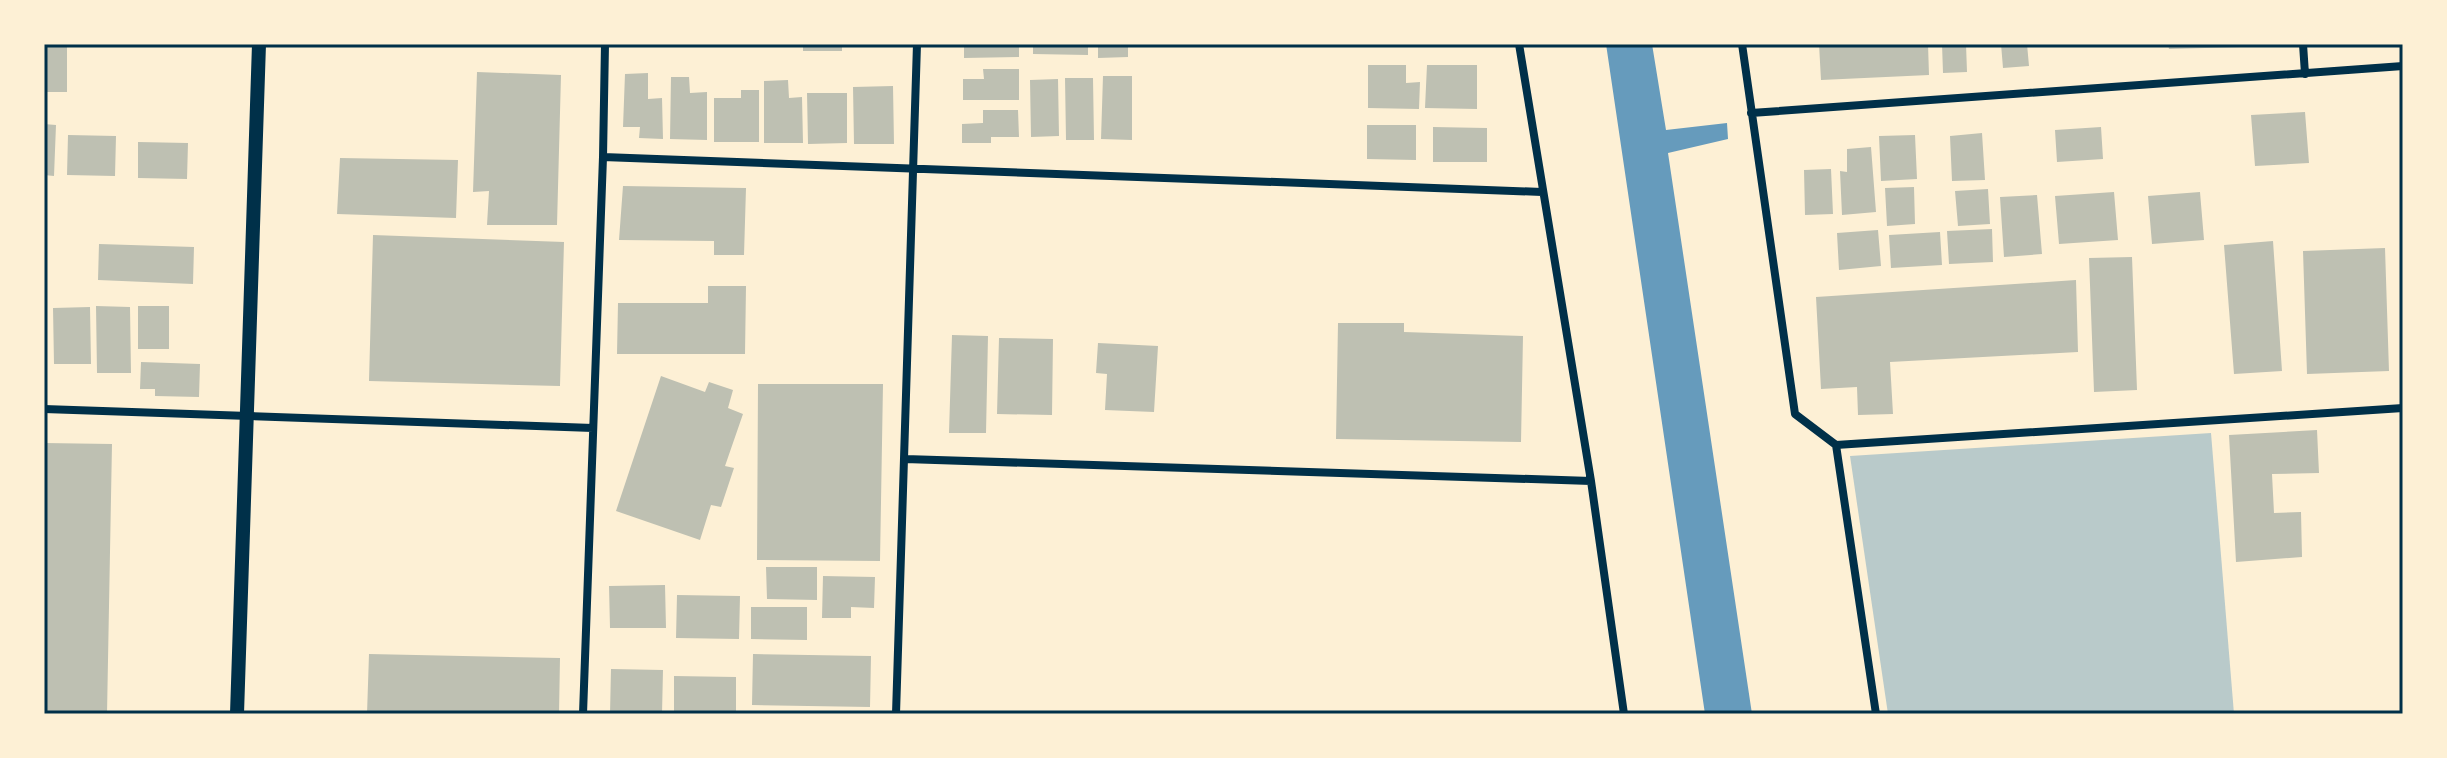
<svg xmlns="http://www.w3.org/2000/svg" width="2447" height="758" font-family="Jost,sans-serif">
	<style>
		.green { fill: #b9caca }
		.water { fill: #669bbc }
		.building { fill: #bec0b2 }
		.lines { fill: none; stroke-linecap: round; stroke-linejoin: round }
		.minor { stroke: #003049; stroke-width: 8 }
		.tertiary { stroke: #003049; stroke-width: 14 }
		.neatline { fill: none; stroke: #003049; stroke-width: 3 }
	</style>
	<rect width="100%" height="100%" fill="#fdf0d5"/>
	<path class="green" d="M2211,433L2234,714H1888L1850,456Z"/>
	<path class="water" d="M1606,44H1652L1666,130L1727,123L1728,139L1668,153L1752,714H1705Z"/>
	<path class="building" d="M803,44H842V51H803Z
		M964,44H1019V57L964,58Z
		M1033,44H1088V55L1033,54Z
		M1098,44H1128V57L1098,58Z
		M1819,44H1928L1929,75L1821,80Z
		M1942,44H1966L1967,72L1943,73Z
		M2001,44H2027L2029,66L2003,68Z
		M2168,44H2241V47L2169,49Z
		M44,45H67V92H44Z
		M1368,65H1406V83L1420,82L1419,109L1368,108Z
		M1427,65H1477V109L1425,108Z
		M983,69H1019V100H963V79H984Z
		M477,72L561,75L557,225H487L489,191L473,192Z
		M648,73V99L662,98L663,139L639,138L640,127H623L625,74Z
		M1103,76H1132V140L1101,139Z
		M671,77H689L690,93L707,92V140L670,139Z
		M1065,78H1093L1094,140H1066Z
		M1058,79L1059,136L1031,137L1030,80Z
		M788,80L789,98L802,97L803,143H764V81Z
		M893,86L894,144H854L853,87Z
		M741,90H759V142H714V98H741Z
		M807,93H847V143L808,144Z
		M983,110H1018L1019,137H991V143H962V124L983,123Z
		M2305,112L2309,163L2255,166L2251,115Z
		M44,124L56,125L54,176L44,175Z
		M1367,125H1416V160L1367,159Z
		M1433,127L1487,128V162H1433Z
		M2101,127L2103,159L2057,162L2055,130Z
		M1982,133L1985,180L1952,181L1950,136Z
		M68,135L116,136L115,176L67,175Z
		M1915,135L1917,179L1881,181L1879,136Z
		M138,142L188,143L187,179L138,178Z
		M1871,147L1876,212L1842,215L1840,171L1847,172V149Z
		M340,158L458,160L456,218L337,214Z
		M1831,169L1833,214L1805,215L1804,170Z
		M623,186L746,188L744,255H714V241L619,240Z
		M1914,187L1915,224L1887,226L1885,188Z
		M1988,189L1990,224L1958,226L1955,191Z
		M2114,192L2118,240L2059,244L2055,196Z
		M2200,192L2204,240L2152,244L2148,196Z
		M2037,195L2042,254L2004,257L2000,197Z
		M1992,229L1993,262L1949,264L1947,231Z
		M1878,230L1881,266L1839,270L1837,233Z
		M1940,232L1942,265L1891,268L1889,235Z
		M373,235L564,242L560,386L369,381Z
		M2273,241L2282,371L2234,374L2224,245Z
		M99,244L194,247L193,284L98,280Z
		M2385,248L2389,371L2307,374L2303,251Z
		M2132,257L2137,390L2094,392L2089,258Z
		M2076,280L2078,352L1890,362L1893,414L1858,415L1857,387L1821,389L1816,297Z
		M708,286H746L745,354H617L618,303H708Z
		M96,306L130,307L131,373H97Z
		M138,306H169V349H138Z
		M90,307L91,364H54L53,308Z
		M1338,323H1404V332L1523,336L1521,442L1336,439Z
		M952,335L988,336L986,433H949Z
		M999,338L1053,339L1052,415L997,414Z
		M1098,343L1158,346L1154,412L1105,410L1107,374L1096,373Z
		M141,362L200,364L199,397L155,396V389H140Z
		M661,376L705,392L709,382L733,390L728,408L743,414L725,466L734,468L721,507L711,505L700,540L616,511Z
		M758,384H883L880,561L757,560Z
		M2317,430L2319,473L2272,474L2274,513L2301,512L2302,557L2236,562L2229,435Z
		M44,443L112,444L107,714H44Z
		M766,567H817V600L767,599Z
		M823,576L875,577L874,608L851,607V618H822Z
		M665,585L666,628H610L609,586Z
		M677,595L740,596L739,639L676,638Z
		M751,607H807V640L751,639Z
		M369,654L560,658L559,714H367Z
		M753,654L871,656L870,707L752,705Z
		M611,669L663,670L662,714H610Z
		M674,676L736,677V711L674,714Z"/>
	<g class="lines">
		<path class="minor" d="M605,44L603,157L1542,192
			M1519,44L1591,481L1624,714
			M1742,44L1795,414L1836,445L1876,714
			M2303,44L2305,74
			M1751,113L2403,66
			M44,409L593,428
			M1836,445L2403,408
			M905,459L1591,481
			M583,714L603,157
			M896,714L917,44"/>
		<path class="tertiary" d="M237,714L259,44"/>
	</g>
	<rect width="2447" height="758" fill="none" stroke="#fdf0d5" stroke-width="92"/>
	<rect x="46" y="46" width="2355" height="666" class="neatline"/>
</svg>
